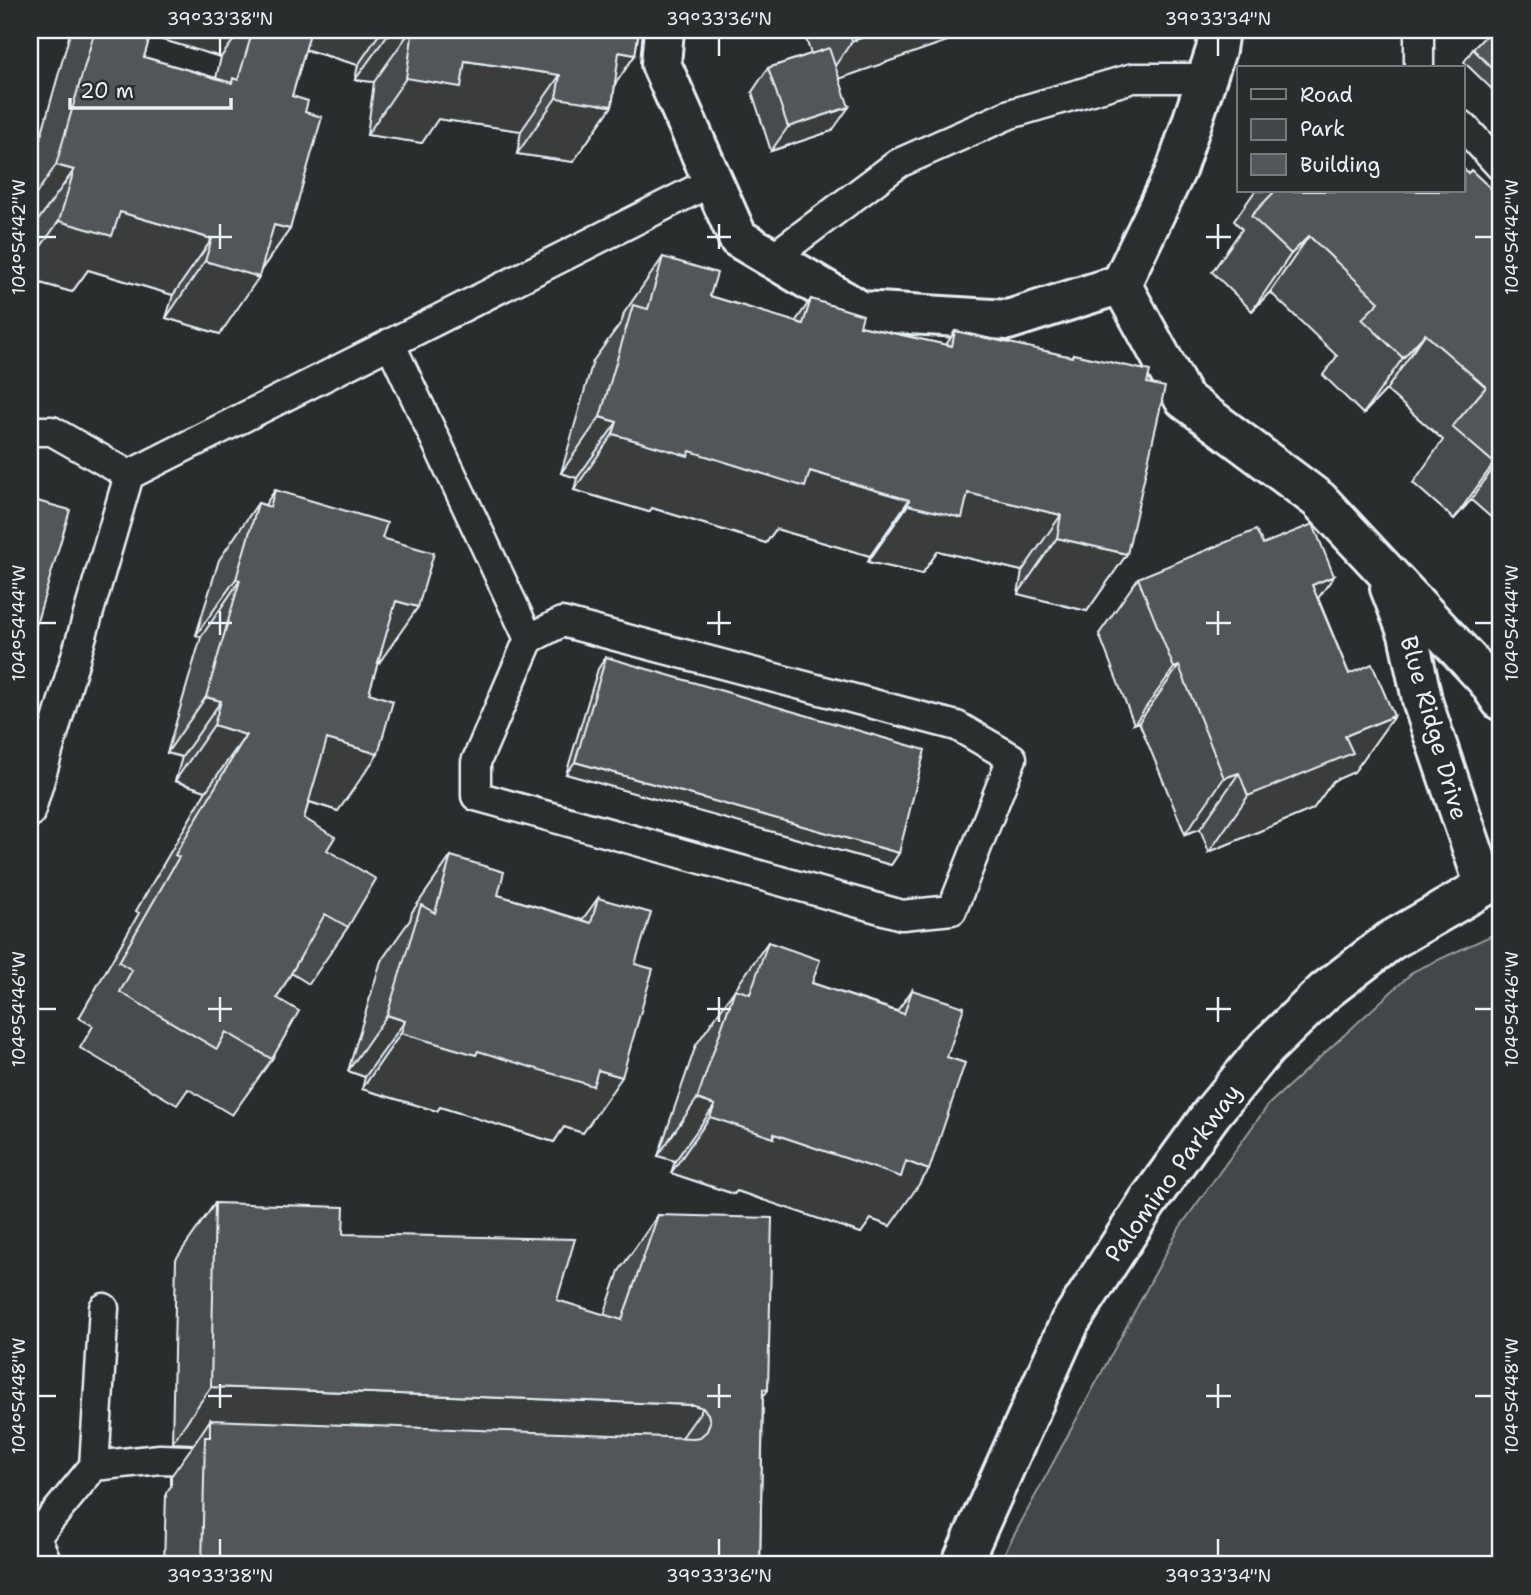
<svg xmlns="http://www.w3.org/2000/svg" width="1531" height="1595" font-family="'Shantell Sans',sans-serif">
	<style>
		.green { fill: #424648; stroke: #959ca0; stroke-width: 2 }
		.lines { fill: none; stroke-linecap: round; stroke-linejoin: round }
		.service-casing { stroke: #e8f1f8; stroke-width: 33 }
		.minor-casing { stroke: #e8f1f8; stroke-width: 44 }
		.service { stroke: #2a2d2e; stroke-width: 28 }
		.minor { stroke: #2a2d2e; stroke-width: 38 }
		.wall { fill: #474b4d; stroke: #e8f1f8; stroke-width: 2; fill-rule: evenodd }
		.shaded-wall { fill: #3a3d3e; stroke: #e8f1f8; stroke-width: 2 }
		.building { fill: #535759; stroke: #e8f1f8; stroke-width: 2 }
		.ticks { fill: none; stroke: #e8f1f8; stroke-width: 2.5 }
		.labels { text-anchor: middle; stroke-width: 5; stroke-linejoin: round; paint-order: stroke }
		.street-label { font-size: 24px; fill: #e8f1f8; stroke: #2a2d2e }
		.neatline { fill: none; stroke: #e8f1f8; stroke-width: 2.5 }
		.ticks-label { font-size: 18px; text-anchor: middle; fill: #e8f1f8 }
	</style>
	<rect width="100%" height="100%" fill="#2a2d2e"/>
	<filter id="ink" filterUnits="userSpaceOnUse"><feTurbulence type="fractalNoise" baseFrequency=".0143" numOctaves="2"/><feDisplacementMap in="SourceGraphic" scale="14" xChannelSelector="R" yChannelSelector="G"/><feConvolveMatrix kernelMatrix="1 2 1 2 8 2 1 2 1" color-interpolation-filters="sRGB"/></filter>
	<g filter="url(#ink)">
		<path class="green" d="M1501,931V1565H998L1180,1227L1269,1104L1414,971Z"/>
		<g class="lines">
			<defs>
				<path id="service" d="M1419,30V68
					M1463,126L1501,167
					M772,258L899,163L1010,114L1133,78H1207
					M390,343L529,639L476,762V796L902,915L952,910L1012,758L957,726L562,622L529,639
					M30,431H52L129,475
					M30,813L129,475L713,181
					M94,1466L104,1308
					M30,1536L36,1537L48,1565
					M36,1537L94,1466L160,1459L219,1461"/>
				<path id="minor" d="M664,30L661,64L738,238L861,311L1008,320L1121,284L1176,170L1216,50L1219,30
					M1121,284L1184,399L1319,500L1487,680L1501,701
					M1390,588L1408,634L1423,704L1485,886
					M961,1565L1070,1322L1147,1203L1212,1113L1266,1048L1325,991L1390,941L1485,886L1501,880"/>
			</defs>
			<use href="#service" class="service-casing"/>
			<use href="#minor" class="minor-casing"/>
			<use href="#service" class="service"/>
			<use href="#minor" class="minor"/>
		</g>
		<path class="wall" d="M71,30H639L635,55L615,84L612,106L573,162L517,154L521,131L438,119L422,143L367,135L374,82L355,80L358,65L305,50L292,96L305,112L290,229L261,270L220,334L166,318L173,295L88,270L72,292L30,280V242L34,226L30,225V175ZM150,36L221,57L216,78L144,57Z
			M803,30H978L839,78L832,131L771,151L752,92L768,68L811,54Z
			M1501,30V98L1464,62L1473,49Z
			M1468,173L1501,198V526L1471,500L1454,519L1413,483L1443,440L1386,390L1363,414L1323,375L1337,356L1270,292L1252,311L1212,272L1242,229L1234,221L1255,191H1463Z
			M663,257L710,296L795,322L811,299L860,326L946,345L955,331L1071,357L1073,354L1147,383L1127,554L1087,611L1018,594L1022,571L938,551L922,574L868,562L870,556L776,529L766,543L652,508L649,512L574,490L577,478L561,473L593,361L622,321L624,313Z
			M275,490L382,538L379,663H377L369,693L338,811L309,802L304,818L327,850L348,927L309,984L291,973L277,998L272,1059L232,1115L188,1089L177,1105L80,1048L93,1026L79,1018L139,913L136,911L206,791L175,781L182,757L167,753L201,637L196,635L219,560L258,503L265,505Z
			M1263,544L1334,576L1318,598L1349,674L1394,716L1354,772L1333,781L1313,809L1209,852L1200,829L1185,834L1139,722L1134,724L1099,634L1138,578Z
			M606,657L899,853L891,865L566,774L598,669Z
			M451,856L498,895L582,920L598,898L583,1133L564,1127L554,1142L440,1107L437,1111L362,1089L365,1077L348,1071L381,961L410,920L412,912Z
			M768,942L812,983L897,1011L912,990L890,1226L871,1219L861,1233L737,1191L734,1194L671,1173L675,1161L658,1156L696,1045Z
			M215,1203L343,1234L604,1315L619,1271L658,1215L768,1390L763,1397L760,1565H164L166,1493L171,1486V1476L194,1444L172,1443L176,1259Z"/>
		<path class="shaded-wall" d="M129,30H241L221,57Z
			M294,30H382L358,65L284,43Z
			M391,30H411L374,82L355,80Z
			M885,30H978L822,85L852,41Z
			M619,52L635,55L601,105L612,106L573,162L517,154L556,98Z
			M465,61L560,75L521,131L438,119L422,143L367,135L406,78Z
			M849,107L832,131L771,151L788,127Z
			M56,165L74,170L34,226L30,225V203Z
			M120,212L212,239L173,295L88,270L72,292L30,280V262L59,221Z
			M274,225L290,229L256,277H259L220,334L166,318L205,261Z
			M1309,236L1270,292L1252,311L1291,254Z
			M1425,334L1386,390L1363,414L1403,358Z
			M600,417L617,422L577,478L561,473Z
			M613,434L690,451L810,471L909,500L870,556L776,529L766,543L652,508L649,512L574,490Z
			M1501,454V457L1471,500L1454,519L1494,463Z
			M968,493L1061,515L1022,571L938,551L922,574L868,562L908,505Z
			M1057,538L1127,554L1087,611L1018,594Z
			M1334,576L1294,632L1312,585Z
			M236,579L240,580L201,637L196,635Z
			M396,601L418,607L379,663L356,657Z
			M1179,666L1139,722L1134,724L1174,668Z
			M206,697L221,701L182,757L167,753Z
			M1394,716L1354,772L1333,781L1313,809L1209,852L1248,796L1345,736Z
			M214,725L246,735L206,791L175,781Z
			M327,739L378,754L338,811L288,795Z
			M575,762L899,853L891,865L566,774Z
			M1239,773L1200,829L1185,834L1224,778Z
			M387,1015L405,1021L365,1077L348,1071Z
			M401,1033L478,1051L598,1070L622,1077L583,1133L564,1127L554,1142L440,1107L437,1111L362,1089Z
			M697,1099L715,1105L675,1161L658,1156Z
			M710,1117L774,1134L906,1161L929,1170L890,1226L871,1219L861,1233L737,1191L734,1194L671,1173Z
			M211,1387L694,1405L703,1408L663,1464L210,1437V1420L194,1444L172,1443Z"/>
		<path class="building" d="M95,30H152L144,57L232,83L233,78L238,80L253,30H311L292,96L308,101L305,112L322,117L290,229L274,225L259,277L205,261L212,239L120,212L112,236L59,221L74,170L56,165Z
			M413,30H639L635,55L619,52L612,106L556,98L560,75L465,61L461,87L406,78Z
			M848,30H885L852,41Z
			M1491,30H1501V77L1473,49Z
			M829,48L849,107L788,127L768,68Z
			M1463,168L1468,173L1471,170L1501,198V454L1494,463L1452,427L1486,387L1425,334L1403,358L1362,319L1379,302L1309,236L1291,254L1251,216L1275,191H1463Z
			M663,257L717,273L710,296L803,324L811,299L863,315L860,326L952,346L955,331L1072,357L1073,354L1150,371L1147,383L1165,387L1127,554L1057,538L1061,515L968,493L962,518L908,505L909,500L810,471L805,487L690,451L688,456L613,434L617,422L600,417L633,305L648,309Z
			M275,490L387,523L382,538L434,553L418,607L396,601L369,693L393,701L378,754L327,739L304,818L335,837L327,850L376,879L348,927L325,914L277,998L299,1011L272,1059L226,1032L217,1049L120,992L132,970L119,962L179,857L175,855L246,735L214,725L221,701L206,697L240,580L236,579L258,503L270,507Z
			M30,499L70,510L30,645Z
			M1313,524L1334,576L1312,585L1349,674L1372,664L1394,716L1345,736L1353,753L1248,796L1239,773L1224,778L1179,666L1174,668L1138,578L1256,530L1263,544Z
			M606,657L925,750L899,853L575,762Z
			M451,856L504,872L498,895L591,923L598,898L651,913L635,964L653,969L622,1077L598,1070L593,1086L478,1051L476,1055L401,1033L405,1021L387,1015L421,905L435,913Z
			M768,942L820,960L812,983L904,1014L912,990L964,1007L947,1057L965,1063L929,1170L906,1161L901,1177L774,1134V1138L710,1117L715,1105L697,1099L735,989L750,994Z
			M215,1203L344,1207L343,1234L575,1239L557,1300L622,1320L658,1215L772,1218L768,1390L763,1389L760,1565H202L205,1437H210V1420L693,1438L700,1437L707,1431L710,1422L708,1414L703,1408L694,1405L211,1387Z"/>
	</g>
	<path class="ticks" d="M220,38V56M719,38V56M1218,38V56M220,224V249M719,224V249M1218,224V249M38,237H56M208,237H232M707,237H731M1206,237H1231M1475,237H1492M220,611V635M719,611V635M1218,611V635M38,623H56M208,623H232M707,623H731M1206,623H1231M1475,623H1492M220,997V1022M719,997V1022M1218,997V1022M38,1009H56M208,1009H232M707,1009H731M1206,1009H1231M1475,1009H1492M220,1384V1408M719,1384V1408M1218,1384V1408M38,1396H56M208,1396H232M707,1396H731M1206,1396H1231M1475,1396H1492M220,1539V1556M719,1539V1556M1218,1539V1556"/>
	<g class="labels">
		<g class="street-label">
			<text transform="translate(1434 728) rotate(74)" y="8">Blue Ridge Drive</text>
			<text transform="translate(1173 1173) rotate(-54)" y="8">Palomino Parkway</text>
		</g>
	</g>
	<rect width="1531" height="1595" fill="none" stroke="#2a2d2e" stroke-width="77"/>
	<rect x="1237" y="66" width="228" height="126" fill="#2a2d2e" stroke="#767b7f" stroke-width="2"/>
	<rect x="1251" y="89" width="35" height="10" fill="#2a2d2e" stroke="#767b7f" stroke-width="2"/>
	<text x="1300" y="102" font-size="21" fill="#e8f1f8">Road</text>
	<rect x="1251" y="119" width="35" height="21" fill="#424648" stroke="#767b7f" stroke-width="2"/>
	<text x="1300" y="136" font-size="21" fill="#e8f1f8">Park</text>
	<rect x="1251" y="154" width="35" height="21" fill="#535759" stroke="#767b7f" stroke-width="2"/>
	<text x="1300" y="172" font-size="21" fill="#e8f1f8">Building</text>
	<path d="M70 98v10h161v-10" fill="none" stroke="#e8f1f8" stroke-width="3.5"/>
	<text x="80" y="98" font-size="21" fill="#e8f1f8" stroke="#2a2d2e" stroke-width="5" paint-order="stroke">20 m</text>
	<rect x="38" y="38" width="1454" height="1518" class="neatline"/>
	<g class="ticks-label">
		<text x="220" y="25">39°33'38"N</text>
		<text x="719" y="25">39°33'36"N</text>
		<text x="1218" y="25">39°33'34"N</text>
		<text transform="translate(1512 237) rotate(-90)" y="6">104°54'42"W</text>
		<text transform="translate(19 237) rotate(-90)" y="6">104°54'42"W</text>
		<text transform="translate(1512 623) rotate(-90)" y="6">104°54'44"W</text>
		<text transform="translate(19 623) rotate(-90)" y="6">104°54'44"W</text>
		<text transform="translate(1512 1009) rotate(-90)" y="6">104°54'46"W</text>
		<text transform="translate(19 1009) rotate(-90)" y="6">104°54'46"W</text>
		<text transform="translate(1512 1396) rotate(-90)" y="6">104°54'48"W</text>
		<text transform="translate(19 1396) rotate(-90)" y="6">104°54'48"W</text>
		<text x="220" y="1582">39°33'38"N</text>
		<text x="719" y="1582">39°33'36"N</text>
		<text x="1218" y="1582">39°33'34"N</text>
	</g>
</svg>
